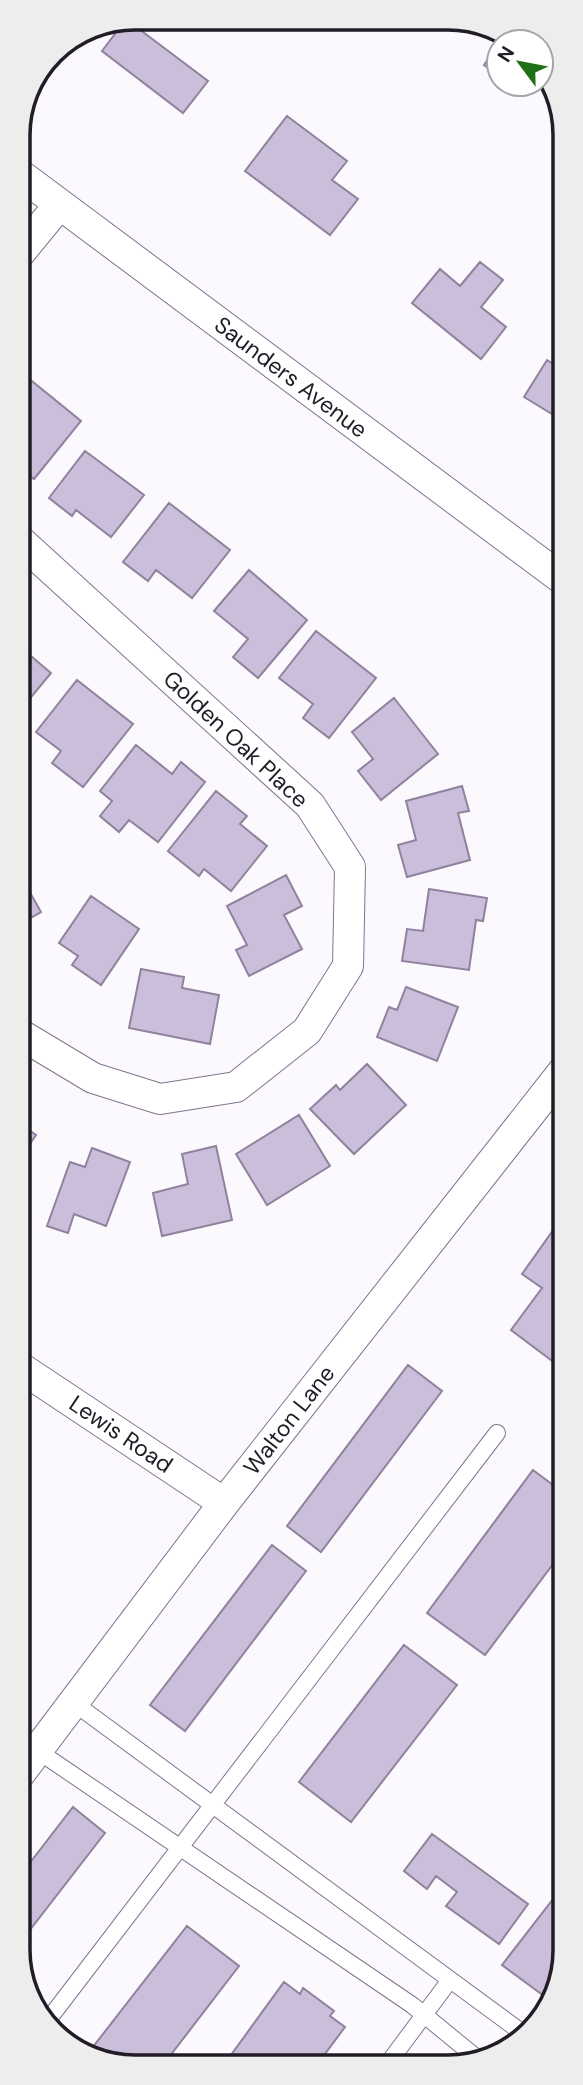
<svg xmlns="http://www.w3.org/2000/svg" width="583" height="2085" font-family="'DM Sans',sans-serif">
	<style>
		.building { fill: #cbbeda; stroke: #8f829c; stroke-width: 2 }
		.lines { fill: none; stroke-linecap: round; stroke-linejoin: round }
		.service-casing { stroke: #81748e; stroke-width: 18 }
		.minor-casing { stroke: #81748e; stroke-width: 32 }
		.service { stroke: #fff; stroke-width: 16 }
		.minor { stroke: #fff; stroke-width: 30 }
		.labels { text-anchor: middle; stroke-width: 7; stroke-linejoin: round; paint-order: stroke }
		.street-label { font-size: 23px; fill: #211c26; stroke: #fff }
		.rim { fill: none; stroke: #211c26; stroke-width: 3.5 }
	</style>
	<rect width="100%" height="100%" fill="#fbf8fe"/>
	<path class="building" d="M121,26H135L208,81L183,113L102,51Z
		M499,43V76L484,65Z
		M287,116L347,161L332,180L358,199L330,235L245,171Z
		M480,262L503,280L481,307L506,327L481,359L412,303L440,269L460,286Z
		M547,360L565,371V422L524,397Z
		M22,373L81,421L34,479L18,467V447L22,441L18,438V378Z
		M85,451L144,495L111,537L76,510L72,516L49,498Z
		M169,503L230,550L192,598L156,570L148,581L123,562Z
		M249,570L307,620L258,678L233,657L248,639L214,611Z
		M18,623L29,632L18,645L51,673L18,713Z
		M316,631L376,678L329,738L303,718L313,704L279,678Z
		M77,680L133,724L83,787L52,763L61,751L36,732Z
		M394,698L438,754L381,800L358,771L373,759L352,732Z
		M136,745L172,774L181,762L205,782L158,842L129,820L119,832L100,816L112,801L100,791Z
		M462,786L469,811L458,813L470,860L407,877L398,845L416,840L406,801Z
		M216,791L247,816L240,824L267,846L231,891L204,869L199,876L168,851Z
		M18,871L41,912L18,925Z
		M286,875L302,906L284,915L302,949L249,976L236,950L247,945L227,906Z
		M429,889L487,898L483,921L476,920L469,970L402,961L407,929L423,931Z
		M91,896L139,929L101,985L72,965L78,956L59,943Z
		M141,969L184,977L182,988L219,995L210,1044L129,1028Z
		M406,987L458,1007L437,1061L377,1037L389,1007L397,1010Z
		M367,1064L406,1105L354,1154L310,1109L336,1085L340,1090Z
		M299,1115L330,1166L267,1205L236,1154Z
		M18,1122L36,1135L18,1161Z
		M216,1146L232,1220L162,1236L153,1193L188,1184L182,1154Z
		M92,1148L130,1162L106,1226L74,1214L68,1233L47,1226L70,1162L85,1167Z
		M554,1229L565,1237V1358L559,1366L511,1330L542,1288L522,1274Z
		M408,1365L442,1391L321,1552L287,1526Z
		M533,1470L565,1494V1548L485,1655L427,1613Z
		M272,1545L306,1571L185,1731L150,1705Z
		M404,1645L457,1685L351,1822L299,1782Z
		M73,1807L105,1833L19,1944V1877Z
		M432,1834L528,1904L499,1944L446,1906L457,1892L436,1876L427,1889L404,1871Z
		M565,1888V1958L548,1999L502,1965L560,1890L563,1892Z
		M187,1926L239,1966L163,2065H111L89,2052Z
		M284,1982L300,1994L303,1988L334,2011L330,2016L345,2027L316,2066H223Z"/>
	<g class="lines">
		<defs>
			<path id="service" d="M74,1703L524,2034
				M38,1751L412,2005L478,2059
				M45,2024L497,1433
				M386,2066L450,1980"/>
			<path id="minor" d="M18,173L565,581
				M18,255L59,205
				M18,539L310,805L350,867L348,966L307,1031L236,1087L160,1099L93,1078L18,1033
				M18,1366L224,1503
				M18,1776L224,1503L565,1069"/>
		</defs>
		<use href="#service" class="service-casing"/>
		<use href="#minor" class="minor-casing"/>
		<use href="#service" class="service"/>
		<use href="#minor" class="minor"/>
	</g>
	<g class="labels">
		<g class="street-label">
			<text transform="translate(291 377) rotate(37)" y="8">Saunders Avenue</text>
			<text transform="translate(236 739) rotate(43)" y="8">Golden Oak Place</text>
			<text transform="translate(289 1420) rotate(-52)" y="8">Walton Lane</text>
			<text transform="translate(121 1434) rotate(34)" y="8">Lewis Road</text>
		</g>
	</g>
	<path d="M0 0H583V2085H0ZM135 30H448A105 105 0 0 1 553 135V1950A105 105 0 0 1 448 2055H135A105 105 0 0 1 30 1950V135A105 105 0 0 1 135 30Z" fill="#ededee" fill-rule="evenodd"/>
	<path class="rim" d="M135 30H448A105 105 0 0 1 553 135V1950A105 105 0 0 1 448 2055H135A105 105 0 0 1 30 1950V135A105 105 0 0 1 135 30Z"/>
	<g transform="translate(520 63) rotate(302)"><circle r="33" fill="#ffffff" stroke="#a6a4a8" stroke-width="2"/>
	<path d="M0-5L12 26L0 18L-12 26Z" fill="#207017"/>
	<text y="-10" font-size="19" font-weight="bold" text-anchor="middle" fill="#211c26">N</text>
	</g>
</svg>
